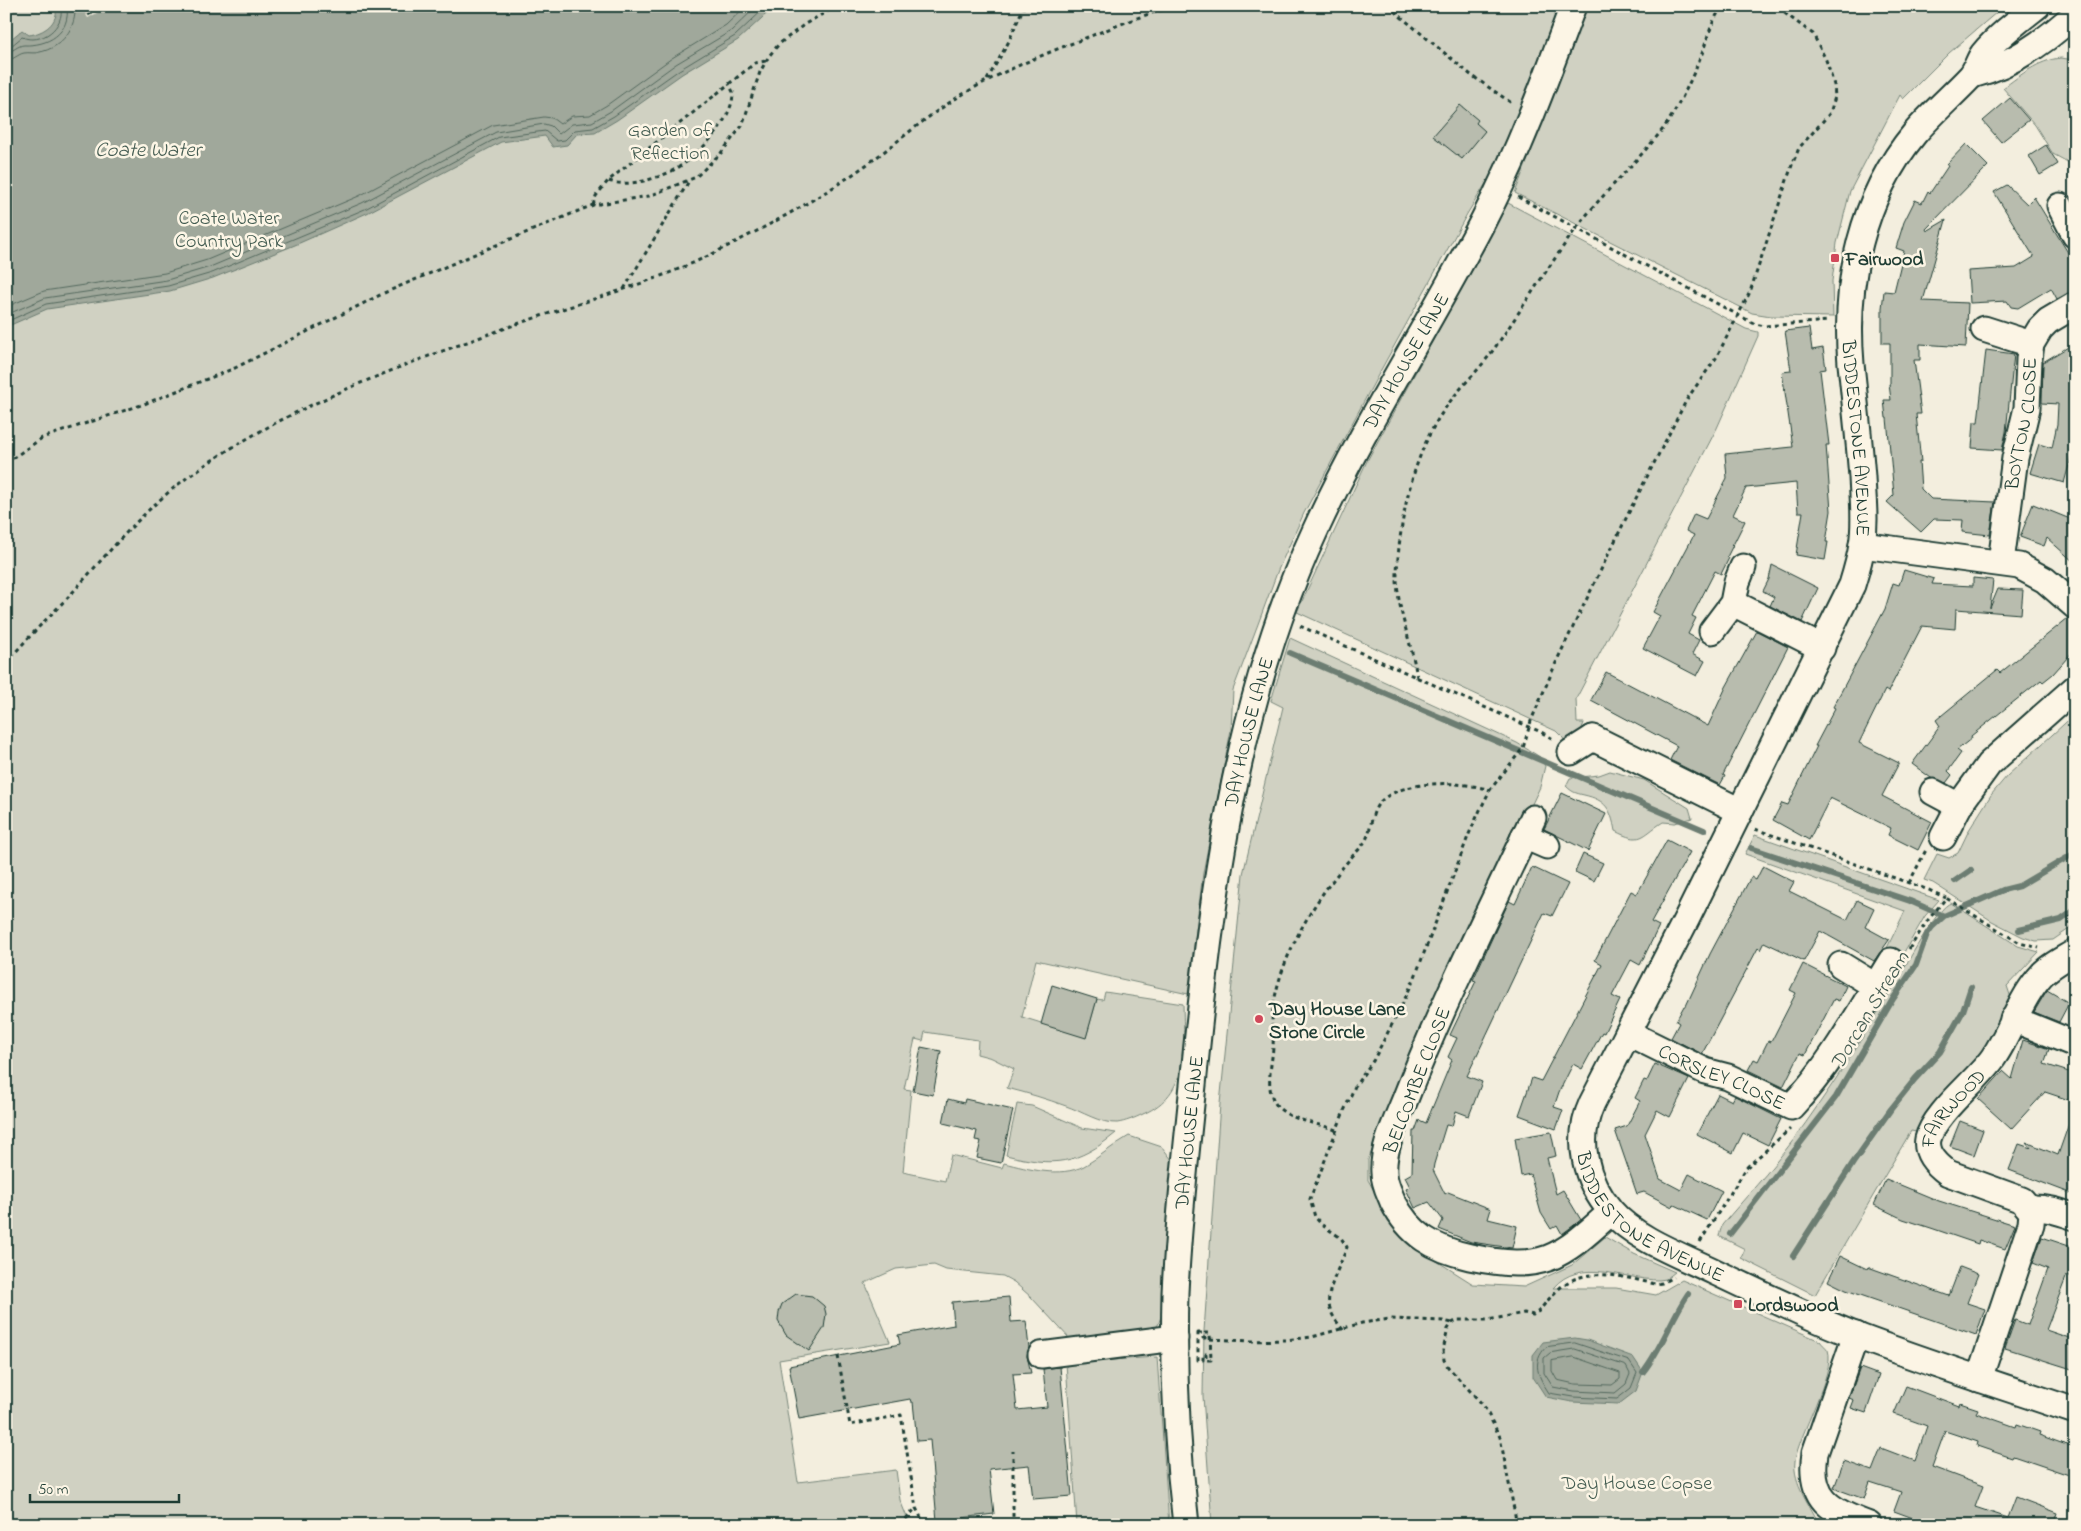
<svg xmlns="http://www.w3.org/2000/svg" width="2081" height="1531" font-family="'Indie Flower',sans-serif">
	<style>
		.green { fill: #d0d1c2; stroke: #78877b }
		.water { fill: #a0a89b; stroke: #6c7d72 }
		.pier { fill: #f3eede }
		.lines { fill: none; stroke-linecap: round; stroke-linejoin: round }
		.shore { stroke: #53685d; stroke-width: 1 }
		.stream { stroke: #6c7d72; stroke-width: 6 }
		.building { fill: #b8bcae; stroke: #1f3d34 }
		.minor-casing { stroke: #1f3d34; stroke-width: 29 }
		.path { stroke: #1f3d34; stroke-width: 3; stroke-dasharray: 4 4; stroke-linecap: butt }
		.minor { stroke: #fcf5e5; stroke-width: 25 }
		.poi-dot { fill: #d1495b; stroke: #fcf5e5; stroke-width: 2 }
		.labels { text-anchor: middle; stroke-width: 5; stroke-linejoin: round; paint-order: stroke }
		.park-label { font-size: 20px; fill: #425b50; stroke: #fcf5e5 }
		.poi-label { font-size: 20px; font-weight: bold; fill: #1f3d34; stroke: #fcf5e5; text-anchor: start }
		.street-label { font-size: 20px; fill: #1f3d34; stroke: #fcf5e5 }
		.water-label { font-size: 21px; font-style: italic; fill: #465d53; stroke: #fcf5e5 }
	</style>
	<rect width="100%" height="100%" fill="#f3eede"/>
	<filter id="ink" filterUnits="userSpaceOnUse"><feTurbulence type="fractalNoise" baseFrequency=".02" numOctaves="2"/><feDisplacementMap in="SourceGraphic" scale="10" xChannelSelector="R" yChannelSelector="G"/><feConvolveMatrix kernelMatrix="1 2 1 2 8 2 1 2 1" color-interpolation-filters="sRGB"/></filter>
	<g filter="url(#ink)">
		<path class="green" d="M6,6H1564L1517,133L1467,214L1377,377L1304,513L1278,570L1258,624L1233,690L1231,730L1203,873L1188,994L1036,960L1022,1017L1086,1037L1097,999L1103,1000L1105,992L1183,1004C1184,1047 1190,1094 1143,1114C1135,1118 1125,1122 1117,1123C1101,1124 1081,1111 1066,1106C1047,1099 1027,1093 1007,1088L1014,1069L992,1058L977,1054L978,1040L925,1032L923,1041L915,1039L904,1089L911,1090L903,1172L945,1181L951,1155L1002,1168L1004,1163C1028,1169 1060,1178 1084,1166C1100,1157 1113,1145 1129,1136L1162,1147L1172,1160L1162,1314L1158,1325L1151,1331L1070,1339L1031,1297L1014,1282L1003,1276L946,1270L934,1265L896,1269L865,1283L890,1342L779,1360L798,1482L896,1470L900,1500L910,1525H6Z
			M1586,6H2004L1949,53L1903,99L1900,95L1850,191L1837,243L1832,281L1833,317L1771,316L1752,313L1515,193Z
			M2061,58L2074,60L2075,63V166L2053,154L2035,125L2003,88C2021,75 2038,60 2061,58Z
			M1508,203L1746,329L1758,332V336L1717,428L1576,699L1577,723H1584L1580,733L1567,747L1563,738L1556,731L1297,612L1367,461Z
			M1290,638L1517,743L1540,757L1545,766L1540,787L1410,1061L1368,1160V1180L1381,1203L1413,1246L1473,1284L1524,1287L1572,1265L1605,1237L1634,1254L1675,1272L1666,1279L1659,1280C1624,1280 1580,1256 1553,1288H1616L1656,1295L1682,1280L1820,1341C1822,1344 1826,1347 1828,1350C1836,1372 1798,1436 1795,1461C1792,1482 1811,1507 1820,1525H1212L1203,1396L1204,1331L1220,1104L1243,874L1283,707L1271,701Z
			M2075,714V925L2053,940L2036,941L2023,937L1992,921L1933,883L1924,880L1937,854L1949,858L1958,853L1969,830L1991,795L2007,776Z
			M1610,771L1644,780L1689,808L1692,818L1675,823L1663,822C1641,836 1642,845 1615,831C1611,809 1606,800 1584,795C1575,793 1572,792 1566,786L1570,778L1599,775Z
			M1755,835L1939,900L1925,916L1900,959L1885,952L1905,911L1745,854Z
			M1951,903L2018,946L2039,952L2007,986L2011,998L1980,1057L1933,1107L1916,1132L1911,1131L1815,1295L1741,1258L1745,1249L1719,1236L1722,1225C1745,1198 1770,1171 1791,1143C1831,1089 1867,1032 1901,973C1910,959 1937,907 1951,903Z
			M1017,1104L1032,1106L1082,1128L1116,1133C1077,1165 1054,1167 1006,1155Z
			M1157,1357L1169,1525H1077L1066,1363Z"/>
		<path class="water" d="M56,6H775L738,40L682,74L617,120L595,133L577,134L567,145L553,147L545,136L501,142L367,213L295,245L213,278L170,291L47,309L6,327V43L22,30L29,35C44,33 59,23 56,6Z
			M1575,1338L1587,1340L1633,1357L1643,1372L1636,1391L1619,1404L1572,1402L1546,1397L1533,1377V1355L1543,1342Z"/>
		<path class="pier" d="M97,6H109L88,18L85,13Z"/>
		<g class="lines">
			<path class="shore" d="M6,46H11L22,37C41,45 65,28 61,6
				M6,52C13,52 18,45 24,45C47,46 71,34 67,6
				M6,60C14,60 18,54 24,53C29,52 35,54 40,52C61,48 77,28 75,6
				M6,307L44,291L165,273L207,260L359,196L493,125L544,117L552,118L560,124L572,116L590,115L607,105L672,58L726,25L746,6
				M6,315L45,298L167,280L210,267L362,203L496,132L544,124L551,126L559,134L572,124L592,122L611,111L676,64L731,31L757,6
				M6,322L46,304L168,286L212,273L365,209L499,137L545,131L557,141L565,140L575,130L593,128L614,116L679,70L735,36L767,6
				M1575,1343L1629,1361L1637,1373L1631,1388L1617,1399L1573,1397L1549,1393C1538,1376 1531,1363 1546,1347Z
				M1575,1349L1626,1366L1630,1374L1626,1384L1615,1393L1574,1391L1553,1387L1544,1373V1358L1550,1353Z
				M1574,1357L1620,1373V1379L1612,1385L1575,1384L1557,1380L1552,1371V1361Z"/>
			<path class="stream" d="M1290,653L1704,830
				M1751,848L1910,901L1944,916
				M1955,881L1971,870
				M2019,930L2061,920L2075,910
				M1730,1234L1836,1097L1893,999L1916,965L1927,934L1932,927L1944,916L2003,890L2019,886L2075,853
				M1793,1256L1853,1163L1891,1109L1915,1079L1940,1052L1963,1011L1971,987
				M1643,1372C1662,1348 1671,1319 1688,1294"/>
		</g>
		<path class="building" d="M2010,98L2029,120L2001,142L1983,121Z
			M1460,105L1478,120L1476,123L1485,131L1462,159L1433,136Z
			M1966,144L1988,166L1926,229L1927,231L1946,220L1923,301L1968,303L1966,347L1920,344V360H1914L1921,414H1916L1921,462H1919L1921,489L1931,499L1995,502L1990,535L1962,532L1963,520L1934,519L1921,532L1887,502L1894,495L1887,418H1886L1884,400H1891L1889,384H1890V343H1882V308L1884,291L1894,292L1904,251L1896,248L1904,222L1915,200L1922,203L1928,191L1930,193L1948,166L1947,164Z
			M2046,145L2058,164L2040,175L2029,156Z
			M2007,185L2027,204L2034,197L2075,264V291L2057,299L2051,288L2018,308L2011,307L2007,301L1970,303L1968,271L2016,268L2034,257L1994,192Z
			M1809,328L1812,350L1823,348L1826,369L1820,370L1829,445H1826L1831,511L1826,542H1828L1825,560L1796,555L1803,512H1798L1796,483L1746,488L1733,515L1745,521L1733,545L1731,544L1733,545L1727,557L1729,558L1721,574L1715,571L1692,616L1696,618L1688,634L1699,640L1692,654L1705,661L1697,676L1643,648L1660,616L1653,612L1694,535L1686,531L1694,514L1706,519L1727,478L1725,454L1793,447L1782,372L1791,371L1785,331Z
			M2075,343V432L2070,453L2072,454L2064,483L2030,473L2039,444L2052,448L2057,424L2058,404L2042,403L2043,362Z
			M1986,350L2014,354L2006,432L2002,450L1972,448L1974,422H1978Z
			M2033,504L2075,521V563L2047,538L2044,546L2020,537Z
			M1772,565L1818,588L1802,622L1770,606L1774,597L1763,591L1769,579Z
			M1904,570L1934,579L1932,584L1973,586V578L1993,580L1990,608L1998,589L2023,590L2021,614L1956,609L1955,629L1922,626L1888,692L1885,690L1859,743L1899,763L1882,796L1932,822L1918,850L1888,835L1891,828L1830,798L1809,840L1773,820L1782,803L1788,805L1817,746H1815L1835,708L1833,707L1885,609L1893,583L1899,585Z
			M2068,618L2075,620V649L2053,674L2043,682L2041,680L1971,736L1972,738L1957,750L1961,753L1948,771L1952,775L1946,783L1931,778L1912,764L1940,726L1936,720L1997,670L2000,673Z
			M1757,631L1788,647L1723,775L1725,776L1720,785L1670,760L1677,746L1591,700L1606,672L1708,726L1726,687Z
			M1562,793L1606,814L1588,851L1544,829Z
			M1667,840L1690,852L1651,922L1659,926L1640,965L1631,960L1612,996L1620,1000L1604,1033L1602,1032L1582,1069L1573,1064L1559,1092L1554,1107L1563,1110L1556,1129L1519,1115L1532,1078L1541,1081L1602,964L1595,960L1631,891L1637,894Z
			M1583,854L1603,863L1594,881L1575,872Z
			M1763,866L1794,882L1789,891L1847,920L1857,900L1874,908L1865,927L1889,940L1874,961L1820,931L1804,961L1764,942L1760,950L1758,948L1702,1054L1671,1038L1679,1023L1676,1021L1684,1006H1686L1710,954L1751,877L1756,880Z
			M1532,867L1568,884L1552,916L1544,913L1467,1076L1482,1082L1469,1116L1456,1111L1452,1126L1446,1125L1434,1164L1433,1170L1445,1194L1448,1192L1491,1209L1488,1219L1517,1226L1512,1248L1471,1242L1439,1229L1443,1220L1429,1202L1415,1208L1406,1189L1410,1187L1405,1177L1412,1173L1413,1131H1415L1419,1120L1426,1123L1452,1060L1448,1057L1457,1038L1450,1035L1476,981L1473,980L1509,901L1515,904Z
			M1803,964L1846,986L1839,1001L1834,999L1805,1055L1800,1053L1783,1087L1748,1070L1754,1059L1758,1061L1768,1041L1771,1042L1796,993L1790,990Z
			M1052,985L1097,999L1086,1038L1041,1024Z
			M2047,990L2069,1003L2059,1022L2034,1012Z
			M2023,1040L2049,1049L2044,1064L2075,1074V1102L2045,1092L2011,1129L1978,1099L2003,1071L2012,1079Z
			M921,1047L941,1051L933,1095L913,1091Z
			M1655,1064L1689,1079L1670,1117L1657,1110L1645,1134L1660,1179L1681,1190L1689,1174L1722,1191L1707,1220L1673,1204L1672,1207L1644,1192L1637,1194L1615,1130L1627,1126L1640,1101L1635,1098L1644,1080L1647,1081Z
			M1718,1094L1732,1101L1735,1096L1781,1119L1768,1145L1743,1133L1733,1153L1697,1134Z
			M948,1099L964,1103L965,1099L1013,1110L1001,1163L977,1158L981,1141L975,1140L977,1131L943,1123Z
			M2072,1115L2075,1116V1195L2009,1170L2019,1144L2031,1148L2026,1142L2058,1155Z
			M1960,1121L1983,1130L1974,1155L1950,1146Z
			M1551,1132L1556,1156L1547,1158L1556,1194L1563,1190L1581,1220L1562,1234L1557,1225L1551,1229L1541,1213L1530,1174L1521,1176L1515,1138Z
			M1886,1179L1939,1201L2015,1225L2005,1249L1979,1240L1978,1244L1931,1228L1903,1219L1874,1205Z
			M2042,1237L2075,1248V1278L2067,1275L2046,1330L2075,1340V1370L2005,1348L2015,1320L2028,1325L2048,1269L2033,1263Z
			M1840,1256L1867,1269L1868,1267L1949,1296L1960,1267L1978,1274L1967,1303L1985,1309L1976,1335L1846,1290L1828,1281Z
			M796,1294L812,1296L824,1306L826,1314L824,1328L809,1351L786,1335L778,1321L779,1312L782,1304Z
			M1009,1297L1011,1322L1026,1321L1029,1348L1027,1356L1031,1373L1013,1374L1017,1410L1047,1407L1043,1369L1060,1367L1072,1496L1033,1499L1029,1465L989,1469L994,1514L937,1521L930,1440L917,1441L913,1402H911L910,1399L799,1419L789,1366L900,1344L898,1335L954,1325L952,1302Z
			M1860,1368L1879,1375L1866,1413L1851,1408L1854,1400L1849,1398Z
			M1906,1386L1959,1406L1960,1403L1978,1409L1976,1413L2016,1427L2017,1424L2040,1432L2039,1435L2075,1448V1477L2013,1456L2012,1458L1977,1446L1978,1442L1945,1431L1932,1467L1983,1486L1975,1507L2008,1518L2016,1497L2058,1513L2054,1525H1932L1894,1511L1901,1492L1870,1482L1864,1499L1834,1488L1844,1461L1872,1471L1881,1448L1915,1461L1927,1426L1894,1414Z"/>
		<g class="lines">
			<defs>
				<g id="minor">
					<path id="s1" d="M2037,6C2018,21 1998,36 1983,54C1978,61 1976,71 1970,77C1952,96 1932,113 1915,133C1861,198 1844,282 1851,364C1855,402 1859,439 1862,477C1863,500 1866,522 1862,545C1860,559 1856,572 1852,585L1687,918L1592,1103C1575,1140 1585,1181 1611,1211C1635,1239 1682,1256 1715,1272C1762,1294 1808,1317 1857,1336C1928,1363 2002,1386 2075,1411"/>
					<path d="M1972,75C2010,66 2046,41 2075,14"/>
					<path d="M2060,206L2075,235"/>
					<path d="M1984,329L2031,344"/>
					<path d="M1862,545L2019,566L2045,580L2075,606"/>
					<path id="s2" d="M2001,562L2015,458L2027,408L2029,359L2031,344L2040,329L2048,321L2075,305"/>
					<path d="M1733,603L1822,648"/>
					<path d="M1712,631L1733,603L1737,582L1743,567"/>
					<path d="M1593,738L1740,811"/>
					<path d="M1571,752L1593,738"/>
					<path d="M1933,792L1959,806"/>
					<path d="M1533,818C1490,910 1443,1002 1406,1097C1397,1120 1382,1148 1384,1173C1384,1183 1389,1192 1393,1202C1410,1235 1434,1249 1470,1257C1543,1272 1558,1260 1611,1212"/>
					<path d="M1524,836L1547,846"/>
					<path d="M1943,837L1960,804L1989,764L2075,688"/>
					<path d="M1841,965L1875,986"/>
					<path d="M2013,1019L2075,1044"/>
					<path id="s3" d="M1628,1033L1705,1071L1728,1077L1791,1107C1832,1064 1860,1011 1891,961"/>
					<path d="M2030,1208C2046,1207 2060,1212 2075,1217"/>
					<path d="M1856,1335L1815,1453C1808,1499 1830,1511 1869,1525"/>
					<path d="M1041,1355L1175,1338"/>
					<path id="s4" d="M1979,1379L2031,1224L2032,1212L2022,1200L1948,1173C1937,1165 1925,1154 1928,1139C1934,1113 1977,1081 1993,1058C2010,1034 2018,1003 2038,979C2047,967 2062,960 2075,952"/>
					<path id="s5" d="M1186,1525C1177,1448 1173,1370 1175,1293C1178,1223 1186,1154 1193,1085C1211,898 1235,703 1315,531C1364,424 1429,325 1483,221C1519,152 1546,79 1573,6"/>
				</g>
			</defs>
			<use href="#minor" class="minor-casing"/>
			<path class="path" d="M1388,6L1471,75L1513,104
				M88,15L103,6
				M987,80L1008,43L1024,6
				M609,181C628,188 661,178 679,167C700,154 734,118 733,92L729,84
				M1518,197L1755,324L1765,326L1829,321
				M593,205L596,196L608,181L755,63L766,61
				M624,289L689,181
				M6,463L42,438L144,404L235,368L384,293L482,251L593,205L649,196L696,177L721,153L742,126L760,72L769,56L779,44L805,24L837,6
				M1300,626L1541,732L1555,740
				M6,663C27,638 50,616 72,593C108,553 144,509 188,477C283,408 395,368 503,329C572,304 644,287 710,255C760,230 812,203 859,170C891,148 919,122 952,101C994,74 1042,55 1088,37C1117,26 1148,12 1179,6
				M1417,678C1412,641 1396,610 1397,572C1400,515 1414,449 1449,403C1463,384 1481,368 1494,349C1524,306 1552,260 1584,218C1608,189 1635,163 1659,134C1677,112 1690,82 1701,56C1708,39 1711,20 1723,6
				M1755,829L1929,890L1946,898
				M1909,883L1926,850
				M1909,949L1928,920L1946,898L2020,943L2039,948
				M1336,1130C1318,1123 1290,1121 1277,1106C1264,1089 1272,1066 1273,1047C1274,1038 1271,1029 1272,1021C1274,975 1300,926 1326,889C1334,879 1341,869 1349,860C1354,854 1360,849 1364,843C1373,830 1369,813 1381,801C1405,779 1462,781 1490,790
				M1700,1242L1747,1167L1790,1129
				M1343,1330C1337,1322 1331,1315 1329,1305C1326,1290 1342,1262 1347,1247L1341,1238L1322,1225L1315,1217L1310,1199L1344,1111L1355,1086L1373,1061L1401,1007L1415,977L1469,834L1480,810L1490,790L1523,748L1531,721L1558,658L1632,506L1687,399L1716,358L1750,292L1792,165L1799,148L1830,113L1835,97L1834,85L1826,60L1813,34L1775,6
				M1198,1333H1202L1203,1338H1205V1333H1210L1211,1360H1206V1354L1203,1355V1360H1198Z
				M1210,1339L1250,1341L1286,1340L1312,1337L1362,1323L1390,1319L1444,1321L1452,1323
				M838,1356L850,1425L901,1415L916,1508L925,1525
				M900,1525L916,1508
				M1013,1525V1451
				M1517,1525L1500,1437L1484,1406L1448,1367L1444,1360L1443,1350L1448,1329L1452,1323L1458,1320H1488L1524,1313L1533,1315L1539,1311C1547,1301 1558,1287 1570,1281C1596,1268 1628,1278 1655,1284L1662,1283L1673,1277"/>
			<use href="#minor" class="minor"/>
		</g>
	</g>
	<g class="poi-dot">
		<rect x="1830" y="253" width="10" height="10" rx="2.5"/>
		<circle cx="1259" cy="1019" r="5"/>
		<rect x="1733" y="1299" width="10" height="10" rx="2.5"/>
	</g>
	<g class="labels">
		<g class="park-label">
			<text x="670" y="136">Garden of<tspan x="670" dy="23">Reflection</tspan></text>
			<text x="229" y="224">Coate Water<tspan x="229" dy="23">Country Park</tspan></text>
			<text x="1637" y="1489">Day House Copse</text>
		</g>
		<g class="poi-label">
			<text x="1845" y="265">Fairwood</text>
			<text x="1269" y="1015">Day House Lane<tspan x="1269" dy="23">Stone Circle</tspan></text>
			<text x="1748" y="1311">Lordswood</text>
		</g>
		<g class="street-label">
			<text dy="7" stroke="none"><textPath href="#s5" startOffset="1204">DAY HOUSE LANE</textPath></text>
			<text dy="7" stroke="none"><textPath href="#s2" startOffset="140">BOYTON CLOSE</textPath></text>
			<text dy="7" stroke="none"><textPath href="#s1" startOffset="498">BIDDESTONE AVENUE</textPath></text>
			<text dy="7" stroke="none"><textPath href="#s5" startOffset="799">DAY HOUSE LANE</textPath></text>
			<text dy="7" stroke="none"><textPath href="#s3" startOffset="104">CORSLEY CLOSE</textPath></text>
			<text transform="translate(1416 1080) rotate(-69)" y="7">BELCOMBE CLOSE</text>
			<text dy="7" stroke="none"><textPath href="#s4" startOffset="351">FAIRWOOD</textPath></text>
			<text dy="7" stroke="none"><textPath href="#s5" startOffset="394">DAY HOUSE LANE</textPath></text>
			<text dy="7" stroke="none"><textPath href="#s1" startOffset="1374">BIDDESTONE AVENUE</textPath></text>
		</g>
		<g class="water-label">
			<text x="148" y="156">Coate Water</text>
			<text transform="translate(1869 1010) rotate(-59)" y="7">Dorcan Stream</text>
		</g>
	</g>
	<rect width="2081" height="1531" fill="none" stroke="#fcf5e5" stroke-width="25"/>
	<rect x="12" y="12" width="2056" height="1506" fill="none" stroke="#1f3d34" stroke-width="2" filter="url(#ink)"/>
	<path d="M30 1494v8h149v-8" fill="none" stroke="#1f3d34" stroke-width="2.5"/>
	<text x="38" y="1494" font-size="15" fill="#1f3d34" stroke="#fcf5e5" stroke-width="4" paint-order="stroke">50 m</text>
</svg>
